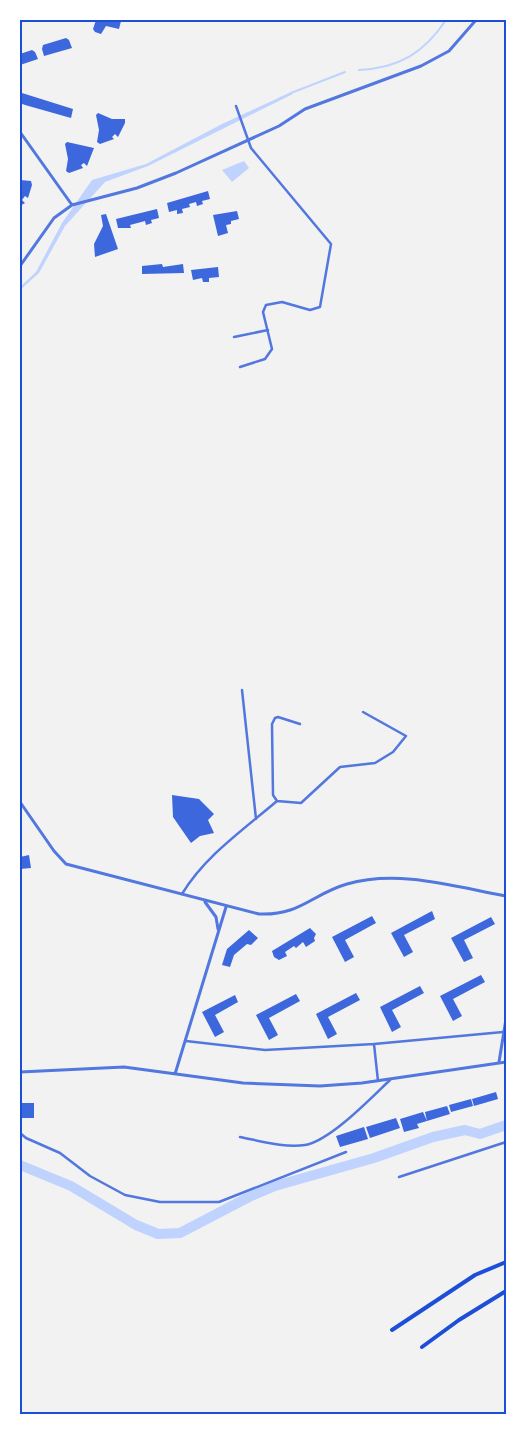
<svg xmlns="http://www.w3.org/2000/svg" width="526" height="1434" font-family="Lora,serif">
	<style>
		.water { fill: #bfd3fe }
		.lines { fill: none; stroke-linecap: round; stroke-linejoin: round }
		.stream { stroke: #bfd3fe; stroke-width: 2 }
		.river { stroke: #bfd3fe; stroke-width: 10 }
		.building { fill: #3d67dc }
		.minor { stroke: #5277de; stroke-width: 2.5 }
		.tertiary { stroke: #5277de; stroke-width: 3 }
		.secondary { stroke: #1d4ed8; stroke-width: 4 }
		.neatline { fill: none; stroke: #1d4ed8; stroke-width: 2 }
	</style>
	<rect width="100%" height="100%" fill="#f2f2f2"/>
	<path class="water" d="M291,92L293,94L148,166L105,182L65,226L39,273L20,290V287L36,272L62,223L92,180L146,164L222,124Z
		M244,161L249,168L232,182L222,170Z"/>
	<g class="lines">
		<path class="stream" d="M359,70C399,68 424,53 446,20
			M291,93L345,72"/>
		<path class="river" d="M20,1165L71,1186L136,1225L158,1234L180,1233L249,1197L275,1186L374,1158L433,1137L465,1130L480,1134L506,1125"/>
	</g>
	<path class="building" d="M96,20H120L121,21L119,29L106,26L101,34L95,32L93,29Z
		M66,38L69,40L72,48L44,56L42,49L43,45Z
		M32,50L35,52L38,59L20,65V54Z
		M22,93L73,109L71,118L25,105L20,103Z
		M98,113L112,119H125V123L118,137L115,134L112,137L114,139L100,144L97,142L99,130L96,115Z
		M67,142L94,148L87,166L84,163L81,165L83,168L69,173L66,171L68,159L65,144Z
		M20,180L31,181L32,185L28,198L25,196L22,200L25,203L20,206Z
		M208,191L210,199L202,201L203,204L197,206L196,202L189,204L190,207L182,209L183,213L177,214V210L169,212L167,203Z
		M157,209L159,218L151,220L152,223L146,225L145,221L130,225L131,228H118L116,219Z
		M237,211L239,219L231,221V224L226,225L228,233L218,236L213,215Z
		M106,214L118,249L95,257L94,244L103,226L101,215Z
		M162,264L163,267L183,264L184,273L142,274V266Z
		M218,267L219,277L209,278V282H203L202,278L193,280L191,270Z
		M172,795L199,799L214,814L208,820L214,833L200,836L191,843L173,817Z
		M29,855L31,868L20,869V857Z
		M432,911L435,919L404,935L413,952L404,957L391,933Z
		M372,916L376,923L345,940L354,957L345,962L332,937Z
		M491,917L495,924L464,940L473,958L464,962L451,938Z
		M310,928L316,934L314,938L315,941L306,947L303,942L296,948L294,946L285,952L287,956L279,960L274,957L272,951Z
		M249,930L258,938L251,945L247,944L234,955L230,967L222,965L227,949Z
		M481,975L485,982L453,999L462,1016L453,1021L440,996Z
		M420,986L424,993L392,1010L401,1027L392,1032L380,1007Z
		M356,993L360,1000L328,1017L337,1034L328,1039L316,1014Z
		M296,994L300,1001L269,1018L278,1035L269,1040L256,1015Z
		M235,995L238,1002L215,1015L224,1032L215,1037L202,1012Z
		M496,1092L498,1099L474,1106L472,1099Z
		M471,1099L473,1106L451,1112L449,1105Z
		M20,1103H34V1118H20Z
		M447,1106L450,1114L427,1121L425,1112Z
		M423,1112L427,1121L417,1124L419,1128L404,1132L400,1119Z
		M396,1118L400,1128L370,1138L366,1127Z
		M364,1127L368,1139L340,1147L336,1136Z"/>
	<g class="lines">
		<path class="minor" d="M236,106L251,148L331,244L320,307L310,310L282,302L266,305L263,312L272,349L265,359L240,367
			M234,337L268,330
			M242,690L256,819
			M277,801L273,795L272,724L275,718L278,717L300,724
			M182,894C205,856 243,830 277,801L301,803L340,767L375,763L393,752L406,736L363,712
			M186,1041L265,1050L374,1044L503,1032
			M374,1044L378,1081
			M20,1133L26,1138L60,1153L90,1176L125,1195L160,1202H219L346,1152
			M240,1137C261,1141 284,1148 305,1145C330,1141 371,1098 390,1080
			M399,1177L506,1142"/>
		<path class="tertiary" d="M20,132L72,205
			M20,266L54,218L72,205L137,188L176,173L279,126L305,109L421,66L449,51L476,20
			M20,802L54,851L66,864L259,914C300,916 312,894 347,884C398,869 456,887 506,896
			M205,902L216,917L218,929
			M499,1062L506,1019
			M20,1072L124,1067L243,1083L320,1086L362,1083L506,1062
			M175,1074L226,907"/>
		<path class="secondary" d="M392,1330L475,1275L506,1262
			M422,1347L459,1320L506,1291"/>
	</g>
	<rect width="526" height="1434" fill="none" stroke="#ffffff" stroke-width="42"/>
	<rect x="21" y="21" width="484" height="1392" class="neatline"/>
</svg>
